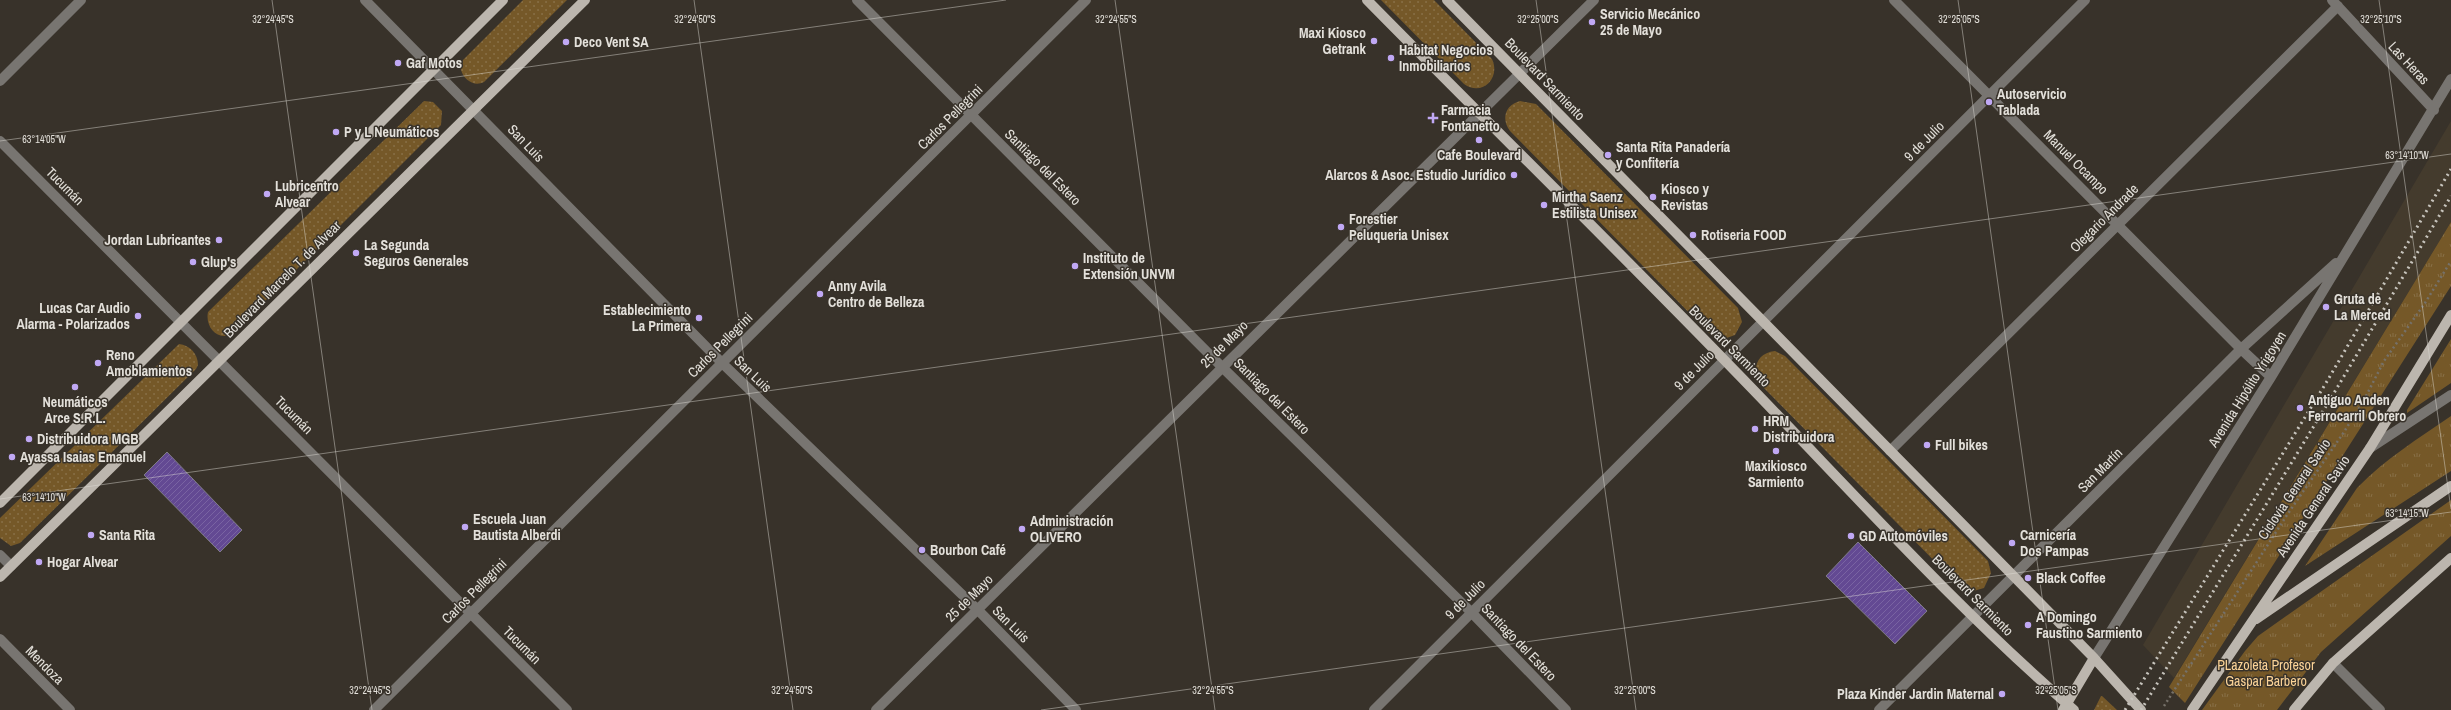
<svg xmlns="http://www.w3.org/2000/svg" width="2451" height="710" font-family="'Archivo Narrow',sans-serif">
	<style>
		.built { fill: #443b2d }
		.grass { fill: url(#grass-dots) }
		.park { fill: url(#park-tufts) }
		.building { fill: url(#building-hatch); stroke: #7f7c86 }
		.lines { fill: none; stroke-linecap: round; stroke-linejoin: round }
		.path { stroke: #767169; stroke-width: 2.5; stroke-dasharray: 2 3; stroke-linecap: butt }
		.minor { stroke: #787571; stroke-width: 10 }
		.major { stroke: #bcb6ae; stroke-width: 10 }
		.rail { stroke: #c7c4bd; stroke-width: 3; stroke-dasharray: 2 4; stroke-linecap: butt }
		.ticks { fill: none; stroke: #e3e0da; stroke-width: 1; stroke-opacity: 0.45 }
		.poi-dot { fill: #c0a8f4; stroke: #38322a; stroke-width: 1.5 }
		.labels { text-anchor: middle; stroke-width: 3; stroke-linejoin: round; paint-order: stroke }
		.poi-label { font-size: 14px; font-weight: bold; fill: #e3e0da; stroke: #38322a; text-anchor: start }
		.street-label { font-size: 14px; fill: #e3e0da; stroke: #38322a }
		.park-label { font-size: 14px; fill: #fbd397; stroke: #38322a }
		.ticks-label { font-size: 10px; text-anchor: middle; fill: #e3e0da; stroke: #38322a; stroke-width: 3; stroke-linejoin: round; paint-order: stroke }
	</style>
	<defs>
		<pattern id="grass-dots" width="8" height="8" patternUnits="userSpaceOnUse"><rect width="8" height="8" fill="#755828"/><path d="M2 2h.1M6 6h.1" fill="none" stroke="#887047" stroke-width="1.8" stroke-linecap="round"/></pattern>
		<pattern id="park-tufts" width="24" height="20" patternUnits="userSpaceOnUse"><rect width="24" height="20" fill="#755828"/><path d="M3 7l-1-3M5 7V3M7 7l1-3M15 17l-1-3M17 17v-4M19 17l1-3" fill="none" stroke="#887047"/></pattern>
		<pattern id="building-hatch" width="6" height="6" patternUnits="userSpaceOnUse"><rect width="6" height="6" fill="#634993"/><path d="M-1 1l2-2M0 6l6-6M5 7l2-2" fill="none" stroke="#7963a2"/></pattern>
	</defs>
	<rect width="100%" height="100%" fill="#38322a"/>
	<path class="built" d="M2451,121V222L2174,678L2143,645Z"/>
	<path class="grass" d="M523,0H567L484,82C474,87 464,80 461,70L463,60Z
		M1381,0H1434L1492,59C1501,78 1482,97 1464,84Z
		M424,101L433,102L442,111L441,125L231,335C216,340 205,326 208,312Z
		M1520,101L1536,104L1738,308L1742,322L1735,335L1721,340L1711,335L1510,131C1501,119 1505,105 1520,101Z
		M179,344C190,345 198,354 198,365L196,369L20,543L11,546L0,538V518Z
		M1775,351L1785,356L1988,561L1991,573L1984,588L1970,592L1961,588L1759,383C1752,367 1757,353 1775,351Z
		M2101,696H2102L2117,710H2094Z"/>
	<path class="park" d="M2451,222V286L2185,703L2169,687Z
		M2451,339V383L2407,413V410Z
		M2451,416V471L2305,566L2357,488C2385,459 2419,438 2451,416Z
		M2451,500V536L2321,652L2277,710H2202L2245,651L2258,636Z"/>
	<path class="building" d="M167,452L242,530L220,552L144,475Z
		M1858,542L1927,611L1895,644L1826,576Z"/>
	<g class="lines">
		<path class="path" d="M2164,706L2287,515L2344,432L2364,400L2384,361L2425,303L2451,261"/>
		<path class="minor" d="M365,0L722,363L977,609L1076,710
			M857,0L1221,366L1472,613L1566,710
			M1894,0L2241,349L2271,377
			M2332,0L2434,110
			M0,81L81,0
			M0,141L567,710
			M2370,448L2451,395
			M1890,451L2338,6
			M0,555L11,566
			M0,639L70,710
			M2094,658L2271,377L2451,79
			M2333,663L2380,710
			M374,710L1086,0
			M876,710L1594,0
			M1374,710L2085,0
			M1879,710L2241,349L2336,263"/>
		<path class="major" d="M1367,0C1489,124 1614,246 1736,372C1847,486 1954,606 2074,710
			M1447,0L2094,658L2141,710
			M0,503L503,0
			M0,577L585,0
			M2256,619L2451,486
			M2063,710L2094,658
			M2192,710L2370,448L2451,315
			M2294,710L2333,663L2451,558"/>
		<path class="rail" d="M2125,710L2326,383L2451,169
			M2141,710L2337,388L2451,196"/>
	</g>
	<path class="ticks" d="M272,0L372,710M694,0L793,710M1115,0L1215,710M1536,0L1636,710M1958,0L2058,710M2379,0L2451,509M0,141L1006,0M0,499L2451,154M1041,710L2451,512"/>
	<g class="poi-dot">
		<circle cx="1592" cy="22" r="4"/>
		<circle cx="1374" cy="41" r="4"/>
		<circle cx="566" cy="42" r="4"/>
		<circle cx="1391" cy="58" r="4"/>
		<circle cx="398" cy="63" r="4"/>
		<circle cx="1989" cy="102" r="4"/>
		<path d="M1431 112h4v4h4v4h-4v4h-4v-4h-4v-4h4z"/>
		<circle cx="336" cy="132" r="4"/>
		<circle cx="1479" cy="140" r="4"/>
		<circle cx="1608" cy="155" r="4"/>
		<circle cx="1514" cy="175" r="4"/>
		<circle cx="267" cy="194" r="4"/>
		<circle cx="1653" cy="197" r="4"/>
		<circle cx="1544" cy="205" r="4"/>
		<circle cx="1341" cy="227" r="4"/>
		<circle cx="1693" cy="235" r="4"/>
		<circle cx="219" cy="240" r="4"/>
		<circle cx="356" cy="253" r="4"/>
		<circle cx="193" cy="262" r="4"/>
		<circle cx="1075" cy="266" r="4"/>
		<circle cx="820" cy="294" r="4"/>
		<circle cx="2326" cy="307" r="4"/>
		<circle cx="138" cy="316" r="4"/>
		<circle cx="699" cy="318" r="4"/>
		<circle cx="98" cy="363" r="4"/>
		<circle cx="75" cy="387" r="4"/>
		<circle cx="2300" cy="408" r="4"/>
		<circle cx="1755" cy="429" r="4"/>
		<circle cx="29" cy="439" r="4"/>
		<circle cx="1927" cy="445" r="4"/>
		<circle cx="1776" cy="451" r="4"/>
		<circle cx="12" cy="457" r="4"/>
		<circle cx="465" cy="527" r="4"/>
		<circle cx="1022" cy="529" r="4"/>
		<circle cx="91" cy="535" r="4"/>
		<circle cx="1851" cy="536" r="4"/>
		<circle cx="2012" cy="543" r="4"/>
		<circle cx="922" cy="550" r="4"/>
		<circle cx="39" cy="562" r="4"/>
		<circle cx="2028" cy="578" r="4"/>
		<circle cx="2028" cy="625" r="4"/>
		<circle cx="2002" cy="694" r="4"/>
	</g>
	<g class="labels">
		<g class="poi-label">
			<text x="1600" y="19">Servicio Mecánico<tspan x="1600" dy="16">25 de Mayo</tspan></text>
			<text x="1366" y="38" text-anchor="end">Maxi Kiosco<tspan x="1366" dy="16">Getrank</tspan></text>
			<text x="574" y="47">Deco Vent SA</text>
			<text x="1399" y="55">Habitat Negocios<tspan x="1399" dy="16">Inmobiliarios</tspan></text>
			<text x="406" y="68">Gaf Motos</text>
			<text x="1997" y="99">Autoservicio<tspan x="1997" dy="16">Tablada</tspan></text>
			<text x="1441" y="115">Farmacia<tspan x="1441" dy="16">Fontanetto</tspan></text>
			<text x="344" y="137">P y L Neumáticos</text>
			<text x="1616" y="152">Santa Rita Panadería<tspan x="1616" dy="16">y Confitería</tspan></text>
			<text x="1479" y="160" text-anchor="middle">Cafe Boulevard</text>
			<text x="1506" y="180" text-anchor="end">Alarcos &amp; Asoc. Estudio Jurídico</text>
			<text x="275" y="191">Lubricentro<tspan x="275" dy="16">Alvear</tspan></text>
			<text x="1661" y="194">Kiosco y<tspan x="1661" dy="16">Revistas</tspan></text>
			<text x="1552" y="202">Mirtha Saenz<tspan x="1552" dy="16">Estilista Unisex</tspan></text>
			<text x="1349" y="224">Forestier<tspan x="1349" dy="16">Peluqueria Unisex</tspan></text>
			<text x="1701" y="240">Rotiseria FOOD</text>
			<text x="211" y="245" text-anchor="end">Jordan Lubricantes</text>
			<text x="364" y="250">La Segunda<tspan x="364" dy="16">Seguros Generales</tspan></text>
			<text x="1083" y="263">Instituto de<tspan x="1083" dy="16">Extensión UNVM</tspan></text>
			<text x="201" y="267">Glup's</text>
			<text x="828" y="291">Anny Avila<tspan x="828" dy="16">Centro de Belleza</tspan></text>
			<text x="2334" y="304">Gruta de<tspan x="2334" dy="16">La Merced</tspan></text>
			<text x="130" y="313" text-anchor="end">Lucas Car Audio<tspan x="130" dy="16">Alarma - Polarizados</tspan></text>
			<text x="691" y="315" text-anchor="end">Establecimiento<tspan x="691" dy="16">La Primera</tspan></text>
			<text x="106" y="360">Reno<tspan x="106" dy="16">Amoblamientos</tspan></text>
			<text x="2308" y="405">Antiguo Anden<tspan x="2308" dy="16">Ferrocarril Obrero</tspan></text>
			<text x="75" y="407" text-anchor="middle">Neumáticos<tspan x="75" dy="16">Arce S.R.L.</tspan></text>
			<text x="1763" y="426">HRM<tspan x="1763" dy="16">Distribuidora</tspan></text>
			<text x="37" y="444">Distribuidora MGB</text>
			<text x="1935" y="450">Full bikes</text>
			<text x="20" y="462">Ayassa Isaias Emanuel</text>
			<text x="1776" y="471" text-anchor="middle">Maxikiosco<tspan x="1776" dy="16">Sarmiento</tspan></text>
			<text x="473" y="524">Escuela Juan<tspan x="473" dy="16">Bautista Alberdi</tspan></text>
			<text x="1030" y="526">Administración<tspan x="1030" dy="16">OLIVERO</tspan></text>
			<text x="99" y="540">Santa Rita</text>
			<text x="2020" y="540">Carnicería<tspan x="2020" dy="16">Dos Pampas</tspan></text>
			<text x="1859" y="541">GD Automóviles</text>
			<text x="930" y="555">Bourbon Café</text>
			<text x="47" y="567">Hogar Alvear</text>
			<text x="2036" y="583">Black Coffee</text>
			<text x="2036" y="622">A Domingo<tspan x="2036" dy="16">Faustino Sarmiento</tspan></text>
			<text x="1994" y="699" text-anchor="end">Plaza Kinder Jardin Maternal</text>
		</g>
		<g class="street-label">
			<text transform="translate(2409 63) rotate(47)" y="5">Las Heras</text>
			<text transform="translate(1545 79) rotate(46)" y="5">Boulevard Sarmiento</text>
			<text transform="translate(950 117) rotate(-45)" y="5">Carlos Pellegrini</text>
			<text transform="translate(1924 141) rotate(-45)" y="5">9 de Julio</text>
			<text transform="translate(526 143) rotate(46)" y="5">San Luis</text>
			<text transform="translate(2076 162) rotate(45)" y="5">Manuel Ocampo</text>
			<text transform="translate(1043 167) rotate(45)" y="5">Santiago del Estero</text>
			<text transform="translate(65 186) rotate(45)" y="5">Tucumán</text>
			<text transform="translate(2104 218) rotate(-45)" y="5">Olegario Andrade</text>
			<text transform="translate(282 279) rotate(-45)" y="5">Boulevard Marcelo T. de Alvear</text>
			<text transform="translate(1224 344) rotate(-45)" y="5">25 de Mayo</text>
			<text transform="translate(720 345) rotate(-45)" y="5">Carlos Pellegrini</text>
			<text transform="translate(1730 346) rotate(45)" y="5">Boulevard Sarmiento</text>
			<text transform="translate(1694 370) rotate(-45)" y="5">9 de Julio</text>
			<text transform="translate(753 374) rotate(44)" y="5">San Luis</text>
			<text transform="translate(2247 389) rotate(-58)" y="5">Avenida Hipólito Yrigoyen</text>
			<text transform="translate(1272 396) rotate(45)" y="5">Santiago del Estero</text>
			<text transform="translate(294 415) rotate(45)" y="5">Tucumán</text>
			<text transform="translate(2100 470) rotate(-45)" y="5">San Martín</text>
			<text transform="translate(2294 489) rotate(-56)" y="5">Ciclovía General Savio</text>
			<text transform="translate(2313 506) rotate(-56)" y="5">Avenida General Savio</text>
			<text transform="translate(474 591) rotate(-45)" y="5">Carlos Pellegrini</text>
			<text transform="translate(1973 595) rotate(45)" y="5">Boulevard Sarmiento</text>
			<text transform="translate(969 598) rotate(-45)" y="5">25 de Mayo</text>
			<text transform="translate(1465 599) rotate(-45)" y="5">9 de Julio</text>
			<text transform="translate(1011 624) rotate(45)" y="5">San Luis</text>
			<text transform="translate(1519 642) rotate(46)" y="5">Santiago del Estero</text>
			<text transform="translate(522 645) rotate(45)" y="5">Tucumán</text>
			<text transform="translate(45 665) rotate(45)" y="5">Mendoza</text>
		</g>
		<g class="park-label">
			<text x="2266" y="670">PLazoleta Profesor<tspan x="2266" dy="16">Gaspar Barbero</tspan></text>
		</g>
	</g>
	<g class="ticks-label">
		<text x="273" y="23">32°24'45"S</text>
		<text x="695" y="23">32°24'50"S</text>
		<text x="1116" y="23">32°24'55"S</text>
		<text x="1538" y="23">32°25'00"S</text>
		<text x="1959" y="23">32°25'05"S</text>
		<text x="2381" y="23">32°25'10"S</text>
		<text x="44" y="143">63°14'05"W</text>
		<text x="2407" y="159">63°14'10"W</text>
		<text x="44" y="501">63°14'10"W</text>
		<text x="2407" y="517">63°14'15"W</text>
		<text x="370" y="694">32°24'45"S</text>
		<text x="792" y="694">32°24'50"S</text>
		<text x="1213" y="694">32°24'55"S</text>
		<text x="1635" y="694">32°25'00"S</text>
		<text x="2056" y="694">32°25'05"S</text>
	</g>
</svg>
